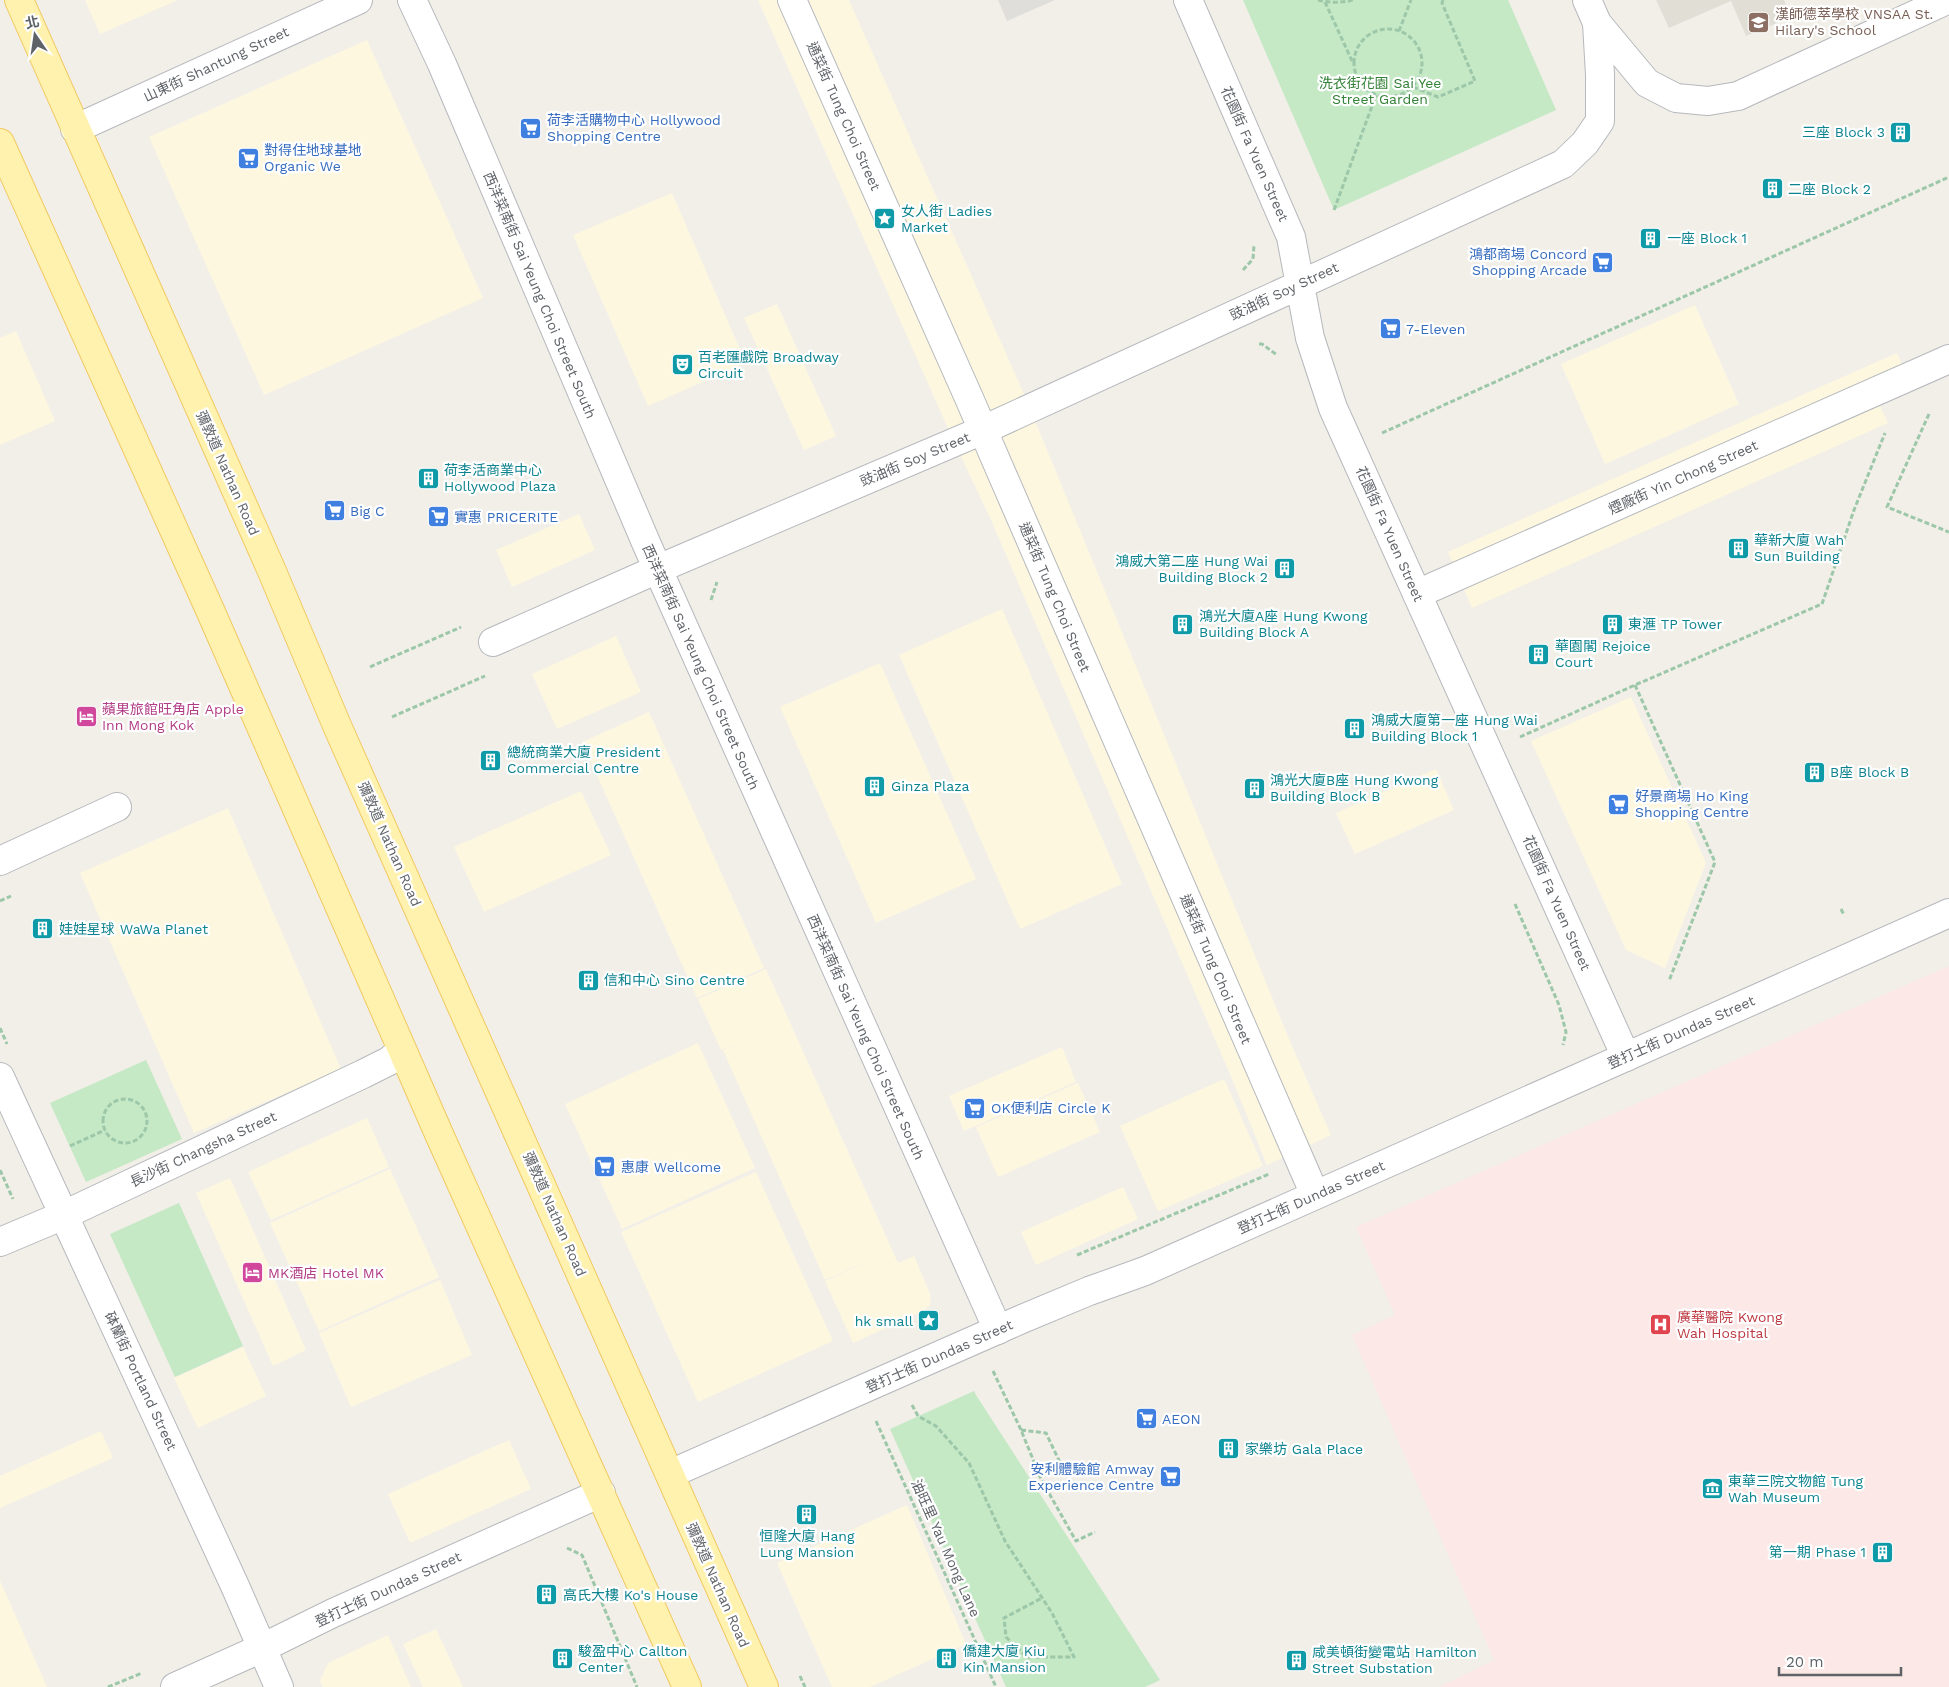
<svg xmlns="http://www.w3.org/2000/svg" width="1949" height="1687" font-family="'Work Sans','Noto Sans TC',sans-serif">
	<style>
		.commercial { fill: #fef7e0 }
		.industrial { fill: #e0deda }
		.education { fill: #e1ded6 }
		.medical { fill: #fce8e6 }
		.green { fill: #c5e8c5 }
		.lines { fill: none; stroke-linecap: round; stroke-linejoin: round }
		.pedestrian-casing { stroke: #b5b8bc; stroke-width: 30 }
		.minor-casing { stroke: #b5b8bc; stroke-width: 30 }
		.tertiary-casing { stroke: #b5b8bc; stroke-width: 30 }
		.primary-casing { stroke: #f2c960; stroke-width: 30 }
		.path { stroke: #9cc7a9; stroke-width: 3; stroke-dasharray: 5 2.5; stroke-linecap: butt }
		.pedestrian { stroke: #fff; stroke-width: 28 }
		.minor { stroke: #fff; stroke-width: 28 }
		.tertiary { stroke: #fff; stroke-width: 28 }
		.primary { stroke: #fff2af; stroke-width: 28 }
		.labels { text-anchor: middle; stroke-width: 4.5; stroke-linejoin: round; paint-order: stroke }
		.education-label { font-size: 14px; fill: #785e54; stroke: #fff; text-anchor: start }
		.street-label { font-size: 14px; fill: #5f6368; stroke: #fff }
		.park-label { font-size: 14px; fill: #348238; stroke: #fff }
		.shop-label { font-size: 14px; fill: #366cbe; stroke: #fff; text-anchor: start }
		.culture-label { font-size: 14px; fill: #0d838f; stroke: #fff; text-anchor: start }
		.hotel-label { font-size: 14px; fill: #b23c85; stroke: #fff; text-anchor: start }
		.health-label { font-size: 14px; fill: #be3a42; stroke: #fff; text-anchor: start }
	</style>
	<rect width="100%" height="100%" fill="#f1efe8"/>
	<path class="commercial" d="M85,0H178L100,34Z
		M758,0H849L1024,394L1292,1046L1331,1135L1267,1165L1230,1074L991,520L950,433Z
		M367,40L483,298L264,395L149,137Z
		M672,193L746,363L648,406L573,235Z
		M777,304L836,436L804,450L744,318Z
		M1695,305L1739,404L1605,464L1561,364Z
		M16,331L55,421L0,445V338Z
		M1897,353L1904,370L1874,393L1888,423L1472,608L1448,552Z
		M579,514L595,550L512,587L496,550Z
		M1002,609L1122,884L1020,929L899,655Z
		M616,636L641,692L557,729L532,674Z
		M880,663L976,879L876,923L780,707Z
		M1631,697L1706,863L1665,968L1626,950L1531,741Z
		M649,712L764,968L697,998L582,742Z
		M1436,769L1454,810L1355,854L1336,813Z
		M581,791L611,855L484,912L454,847Z
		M228,808L341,1069L194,1133L80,873Z
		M766,969L898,1263L914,1256L931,1296L930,1305L923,1311L853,1343L825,1281L884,1254L825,1280L723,1050L742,1041L721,1050L698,999Z
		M698,1043L755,1168L622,1229L565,1104Z
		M1062,1047L1076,1082L964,1131L949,1096Z
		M1224,1079L1263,1166L1158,1211L1120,1126Z
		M1078,1083L1100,1132L998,1177L976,1127Z
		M367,1118L389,1167L271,1220L248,1172Z
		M390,1169L439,1277L319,1331L270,1223Z
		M756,1172L833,1341L698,1402L621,1232Z
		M230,1178L306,1350L273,1366L196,1193Z
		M1123,1187L1138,1219L1036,1265L1021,1232Z
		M440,1280L472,1355L351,1407L319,1333Z
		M243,1347L266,1396L198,1428L174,1378Z
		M101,1431L113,1458L0,1508V1476Z
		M509,1440L531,1489L410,1543L388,1494Z
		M907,1505L966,1644L870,1687H832L777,1563Z
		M0,1581L6,1594L47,1687H0Z
		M436,1629L463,1687H423L403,1644Z
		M388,1635L411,1687H323L320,1681L328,1663Z"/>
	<path class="industrial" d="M998,0H1055L1007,21Z"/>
	<path class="education" d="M1656,0H1784L1791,17L1746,36L1731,1L1669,28Z"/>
	<path class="medical" d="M1949,966V1687H1439L1494,1660L1352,1335L1395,1315L1356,1227Z"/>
	<path class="green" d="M1243,0H1508L1556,110L1334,210Z
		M146,1060L182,1139L86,1182L50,1103Z
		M179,1203L243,1346L175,1377L110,1234Z
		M974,1391L976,1395L1160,1680L1145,1687H1006L890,1429Z"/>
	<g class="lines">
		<defs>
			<path id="pedestrian" d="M792,0L969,398L1315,1195
				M1417,594L1949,359
				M493,642L658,569
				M0,861L117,807"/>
			<path id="minor" d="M412,0L442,64L647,545L998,1330
				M1188,0L1291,237L1310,338L1333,408L1626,1057
				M1597,23L1647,83L1676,98L1708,101L1738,96L1947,0
				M658,569L983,430L1563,164L1585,143L1600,121V75L1597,23
				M0,1077L235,1586L279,1687
				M0,1242L64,1215L363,1074L389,1061L402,1050"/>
			<path id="tertiary" d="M1587,0L1597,23
				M75,129L358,0
				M670,1474L1022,1319L1089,1291L1145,1271L1949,913
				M175,1687L262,1648L333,1613L601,1493"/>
			<path id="primary" d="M19,0L271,569L338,728L764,1687
				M0,143L210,610L439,1134L687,1687"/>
		</defs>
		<use href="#pedestrian" class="pedestrian-casing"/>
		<use href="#minor" class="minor-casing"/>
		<use href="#tertiary" class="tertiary-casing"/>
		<use href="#primary" class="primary-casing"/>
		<path class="path" d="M1318,0C1329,3 1342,3 1353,0
			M1325,2L1353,63
			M1354 63a34 34 0 1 1 68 0a34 34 0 1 1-68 0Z
			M1399,31L1411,0
			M1413,87L1438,97L1475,81L1442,3L1443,0
			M1334,210L1376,95
			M1243,270L1253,259L1254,245
			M1259,344H1262L1277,355
			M1929,414L1887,507L1949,532
			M1382,433L1949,177
			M711,600L717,582
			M370,667L461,627
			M1635,685L1715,862L1669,981
			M392,717L485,676
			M1520,737L1635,685L1822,604L1854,510L1885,433
			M0,901L11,896
			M1515,904L1559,1005L1566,1032L1563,1045
			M1841,909L1844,915
			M0,1028L7,1044
			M103 1121a22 22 0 1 1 44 0a22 22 0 1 1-44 0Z
			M70,1146L105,1130
			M0,1170L13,1199
			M1077,1255L1269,1174
			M993,1371L1021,1430L1041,1479L1076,1541L1095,1532
			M912,1405L918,1416L936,1426L969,1463L1005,1541L1052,1613L1074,1657H1027L1006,1637L1004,1618L1042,1598
			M876,1421L996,1687
			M1021,1430L1046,1433L1063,1469
			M567,1548L582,1555L637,1687
			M800,1676L805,1687
			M108,1687L142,1673"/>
		<use href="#pedestrian" class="pedestrian"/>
		<use href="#minor" class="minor"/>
		<use href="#tertiary" class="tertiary"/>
		<use href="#primary" class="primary"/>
	</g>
	<defs>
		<symbol id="school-square" viewBox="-11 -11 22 22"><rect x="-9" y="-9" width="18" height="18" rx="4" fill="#8d6e63" stroke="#fff"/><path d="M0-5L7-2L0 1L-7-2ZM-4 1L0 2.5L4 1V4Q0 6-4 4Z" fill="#fff"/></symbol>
		<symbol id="supermarket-square" viewBox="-11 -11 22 22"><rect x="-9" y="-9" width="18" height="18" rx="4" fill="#3f7fe0" stroke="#fff"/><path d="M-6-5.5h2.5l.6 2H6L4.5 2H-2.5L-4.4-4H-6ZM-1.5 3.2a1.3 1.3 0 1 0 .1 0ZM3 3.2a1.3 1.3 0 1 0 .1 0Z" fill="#fff"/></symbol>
		<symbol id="building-square" viewBox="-11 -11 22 22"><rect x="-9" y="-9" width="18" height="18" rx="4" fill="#0f9aa8" stroke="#fff"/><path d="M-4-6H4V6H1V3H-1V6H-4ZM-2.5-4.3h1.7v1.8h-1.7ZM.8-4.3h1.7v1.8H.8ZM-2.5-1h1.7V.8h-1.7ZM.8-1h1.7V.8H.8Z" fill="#fff"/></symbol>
		<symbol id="sight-square" viewBox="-11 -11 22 22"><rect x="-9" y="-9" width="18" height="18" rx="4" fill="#0f9aa8" stroke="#fff"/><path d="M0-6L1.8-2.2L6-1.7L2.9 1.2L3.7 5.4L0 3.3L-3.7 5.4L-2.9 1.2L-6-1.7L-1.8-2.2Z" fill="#fff"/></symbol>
		<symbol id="theatre-square" viewBox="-11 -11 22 22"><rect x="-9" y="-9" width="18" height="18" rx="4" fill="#0f9aa8" stroke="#fff"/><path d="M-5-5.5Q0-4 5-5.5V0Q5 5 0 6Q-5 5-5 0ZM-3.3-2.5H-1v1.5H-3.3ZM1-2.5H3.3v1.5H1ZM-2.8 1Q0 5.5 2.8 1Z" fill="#fff"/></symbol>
		<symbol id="hotel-square" viewBox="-11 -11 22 22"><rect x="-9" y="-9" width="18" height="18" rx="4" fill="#d1479c" stroke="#fff"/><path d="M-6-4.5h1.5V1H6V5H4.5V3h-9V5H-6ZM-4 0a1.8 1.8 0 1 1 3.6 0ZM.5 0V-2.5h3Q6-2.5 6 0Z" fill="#fff"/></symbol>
		<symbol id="hospital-square" viewBox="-11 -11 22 22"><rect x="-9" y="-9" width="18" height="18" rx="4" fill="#e0444e" stroke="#fff"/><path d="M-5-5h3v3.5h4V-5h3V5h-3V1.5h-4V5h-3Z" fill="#fff"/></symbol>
		<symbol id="museum-square" viewBox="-11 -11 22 22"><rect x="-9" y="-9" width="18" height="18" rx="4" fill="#0f9aa8" stroke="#fff"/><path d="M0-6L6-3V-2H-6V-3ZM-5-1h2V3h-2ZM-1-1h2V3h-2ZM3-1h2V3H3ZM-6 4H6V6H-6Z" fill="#fff"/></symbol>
	</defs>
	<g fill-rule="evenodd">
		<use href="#school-square" x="1746" y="10" width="25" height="25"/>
		<use href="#supermarket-square" x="518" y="116" width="25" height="25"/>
		<use href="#building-square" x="1888" y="120" width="25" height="25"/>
		<use href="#supermarket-square" x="236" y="146" width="25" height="25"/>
		<use href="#building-square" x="1760" y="176" width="25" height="25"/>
		<use href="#sight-square" x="872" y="206" width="25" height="25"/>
		<use href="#building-square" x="1638" y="226" width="25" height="25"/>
		<use href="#supermarket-square" x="1590" y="250" width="25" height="25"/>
		<use href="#supermarket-square" x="1378" y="316" width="25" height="25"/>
		<use href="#theatre-square" x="670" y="352" width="25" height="25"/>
		<use href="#building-square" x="416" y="466" width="25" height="25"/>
		<use href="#supermarket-square" x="322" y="498" width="25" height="25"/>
		<use href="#supermarket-square" x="426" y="504" width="25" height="25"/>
		<use href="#building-square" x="1726" y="536" width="25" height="25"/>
		<use href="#building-square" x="1272" y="556" width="25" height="25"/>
		<use href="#building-square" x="1170" y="612" width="25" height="25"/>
		<use href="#building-square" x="1600" y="612" width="25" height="25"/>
		<use href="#building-square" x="1526" y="642" width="25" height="25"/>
		<use href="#hotel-square" x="74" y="704" width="25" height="25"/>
		<use href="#building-square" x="1342" y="716" width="25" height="25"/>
		<use href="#building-square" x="478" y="748" width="25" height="25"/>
		<use href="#building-square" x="1802" y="760" width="25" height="25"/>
		<use href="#building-square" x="862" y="774" width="25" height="25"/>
		<use href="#building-square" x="1242" y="776" width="25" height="25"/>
		<use href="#supermarket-square" x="1606" y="792" width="25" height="25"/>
		<use href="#building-square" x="30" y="916" width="25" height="25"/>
		<use href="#building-square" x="576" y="968" width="25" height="25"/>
		<use href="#supermarket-square" x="962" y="1096" width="25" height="25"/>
		<use href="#supermarket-square" x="592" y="1154" width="25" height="25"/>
		<use href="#hotel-square" x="240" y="1260" width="25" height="25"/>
		<use href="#sight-square" x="916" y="1308" width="25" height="25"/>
		<use href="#hospital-square" x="1648" y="1312" width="25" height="25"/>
		<use href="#supermarket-square" x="1134" y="1406" width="25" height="25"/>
		<use href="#building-square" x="1216" y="1436" width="25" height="25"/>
		<use href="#supermarket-square" x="1158" y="1464" width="25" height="25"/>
		<use href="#museum-square" x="1700" y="1476" width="25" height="25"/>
		<use href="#building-square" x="794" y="1502" width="25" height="25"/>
		<use href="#building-square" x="1870" y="1540" width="25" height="25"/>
		<use href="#building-square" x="534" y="1582" width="25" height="25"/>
		<use href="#building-square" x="550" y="1646" width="25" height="25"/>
		<use href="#building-square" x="934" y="1646" width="25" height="25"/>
		<use href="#building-square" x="1284" y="1648" width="25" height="25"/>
	</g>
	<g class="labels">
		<g class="education-label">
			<text x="1775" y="19">漢師德萃學校 VNSAA St.<tspan x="1775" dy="16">Hilary's School</tspan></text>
		</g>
		<g class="street-label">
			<text transform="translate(216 64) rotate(-25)" y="5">山東街 Shantung Street</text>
			<text transform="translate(844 116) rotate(66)" y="5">通菜街 Tung Choi Street</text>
			<text transform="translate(1255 154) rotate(66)" y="5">花園街 Fa Yuen Street</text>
			<text transform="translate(1284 291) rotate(-25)" y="5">豉油街 Soy Street</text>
			<text transform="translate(540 295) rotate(67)" y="5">西洋菜南街 Sai Yeung Choi Street South</text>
			<text transform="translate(915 459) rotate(-23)" y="5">豉油街 Soy Street</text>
			<text transform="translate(228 473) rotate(66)" y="5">彌敦道 Nathan Road</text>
			<text transform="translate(1683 477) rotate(-24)" y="5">煙廠街 Yin Chong Street</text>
			<text transform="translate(1390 534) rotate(66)" y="5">花園街 Fa Yuen Street</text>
			<text transform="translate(1055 597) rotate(67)" y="5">通菜街 Tung Choi Street</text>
			<text transform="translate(701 667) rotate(66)" y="5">西洋菜南街 Sai Yeung Choi Street South</text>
			<text transform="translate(390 844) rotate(66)" y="5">彌敦道 Nathan Road</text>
			<text transform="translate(1557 903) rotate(66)" y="5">花園街 Fa Yuen Street</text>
			<text transform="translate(1216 969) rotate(67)" y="5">通菜街 Tung Choi Street</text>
			<text transform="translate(1681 1032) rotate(-24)" y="5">登打士街 Dundas Street</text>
			<text transform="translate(866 1037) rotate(66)" y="5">西洋菜南街 Sai Yeung Choi Street South</text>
			<text transform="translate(203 1149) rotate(-25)" y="5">長沙街 Changsha Street</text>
			<text transform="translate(1311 1197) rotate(-24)" y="5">登打士街 Dundas Street</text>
			<text transform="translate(555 1214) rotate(66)" y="5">彌敦道 Nathan Road</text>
			<text transform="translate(939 1356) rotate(-24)" y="5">登打士街 Dundas Street</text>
			<text transform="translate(141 1381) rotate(65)" y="5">砵蘭街 Portland Street</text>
			<text transform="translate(946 1548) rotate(66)" y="5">油旺里 Yau Mong Lane</text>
			<text transform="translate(718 1585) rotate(66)" y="5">彌敦道 Nathan Road</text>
			<text transform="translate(388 1589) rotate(-25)" y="5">登打士街 Dundas Street</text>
		</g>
		<g class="park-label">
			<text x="1380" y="88">洗衣街花園 Sai Yee<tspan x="1380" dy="16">Street Garden</tspan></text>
		</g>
		<g class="shop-label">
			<text x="547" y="125">荷李活購物中心 Hollywood<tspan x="547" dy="16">Shopping Centre</tspan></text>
			<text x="264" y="155">對得住地球基地<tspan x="264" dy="16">Organic We</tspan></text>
			<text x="1587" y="259" text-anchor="end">鴻都商場 Concord<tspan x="1587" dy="16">Shopping Arcade</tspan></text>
			<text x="1406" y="334">7-Eleven</text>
			<text x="350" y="516">Big C</text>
			<text x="454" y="522">實惠 PRICERITE</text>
			<text x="1635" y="801">好景商場 Ho King<tspan x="1635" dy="16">Shopping Centre</tspan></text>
			<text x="991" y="1113">OK便利店 Circle K</text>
			<text x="621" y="1172">惠康 Wellcome</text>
			<text x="1162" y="1424">AEON</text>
			<text x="1154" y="1474" text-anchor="end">安利體驗館 Amway<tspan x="1154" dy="16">Experience Centre</tspan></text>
		</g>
		<g class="culture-label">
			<text x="1885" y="137" text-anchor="end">三座 Block 3</text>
			<text x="1788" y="194">二座 Block 2</text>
			<text x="901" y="216">女人街 Ladies<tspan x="901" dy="16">Market</tspan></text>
			<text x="1667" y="243">一座 Block 1</text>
			<text x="698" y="362">百老匯戲院 Broadway<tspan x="698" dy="16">Circuit</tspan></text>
			<text x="444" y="475">荷李活商業中心<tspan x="444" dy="16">Hollywood Plaza</tspan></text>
			<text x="1754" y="545">華新大廈 Wah<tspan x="1754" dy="16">Sun Building</tspan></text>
			<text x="1268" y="566" text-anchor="end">鴻威大第二座 Hung Wai<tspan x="1268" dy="16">Building Block 2</tspan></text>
			<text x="1199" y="621">鴻光大廈A座 Hung Kwong<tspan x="1199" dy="16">Building Block A</tspan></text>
			<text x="1628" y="629">東滙 TP Tower</text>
			<text x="1555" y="651">華園閣 Rejoice<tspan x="1555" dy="16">Court</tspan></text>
			<text x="1371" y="725">鴻威大廈第一座 Hung Wai<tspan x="1371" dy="16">Building Block 1</tspan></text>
			<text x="507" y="757">總統商業大廈 President<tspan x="507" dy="16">Commercial Centre</tspan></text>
			<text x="1830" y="777">B座 Block B</text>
			<text x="1270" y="785">鴻光大廈B座 Hung Kwong<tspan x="1270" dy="16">Building Block B</tspan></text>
			<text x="891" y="791">Ginza Plaza</text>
			<text x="59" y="934">娃娃星球 WaWa Planet</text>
			<text x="604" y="985">信和中心 Sino Centre</text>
			<text x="913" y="1326" text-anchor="end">hk small</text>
			<text x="1245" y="1454">家樂坊 Gala Place</text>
			<text x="1728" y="1486">東華三院文物館 Tung<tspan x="1728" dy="16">Wah Museum</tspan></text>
			<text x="807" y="1541" text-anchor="middle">恒隆大廈 Hang<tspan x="807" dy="16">Lung Mansion</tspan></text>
			<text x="1866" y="1557" text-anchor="end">第一期 Phase 1</text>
			<text x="563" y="1600">高氏大樓 Ko's House</text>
			<text x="578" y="1656">駿盈中心 Callton<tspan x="578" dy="16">Center</tspan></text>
			<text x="963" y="1656">僑建大廈 Kiu<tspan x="963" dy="16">Kin Mansion</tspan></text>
			<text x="1312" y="1657">咸美頓街變電站 Hamilton<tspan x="1312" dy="16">Street Substation</tspan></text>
		</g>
		<g class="hotel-label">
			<text x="102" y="714">蘋果旅館旺角店 Apple<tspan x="102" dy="16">Inn Mong Kok</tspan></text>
			<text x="268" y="1278">MK酒店 Hotel MK</text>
		</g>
		<g class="health-label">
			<text x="1677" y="1322">廣華醫院 Kwong<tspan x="1677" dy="16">Wah Hospital</tspan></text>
		</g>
	</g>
	<g transform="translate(35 35) rotate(347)" stroke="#ffffff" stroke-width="4" paint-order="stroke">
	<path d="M0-4L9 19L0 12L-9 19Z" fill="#5f6368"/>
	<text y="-8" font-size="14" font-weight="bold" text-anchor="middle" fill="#5f6368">北</text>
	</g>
	<path d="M1779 1667v8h122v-8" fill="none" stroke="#5f6368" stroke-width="2.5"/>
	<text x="1786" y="1667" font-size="15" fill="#5f6368" stroke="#ffffff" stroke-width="4" paint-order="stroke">20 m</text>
</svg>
